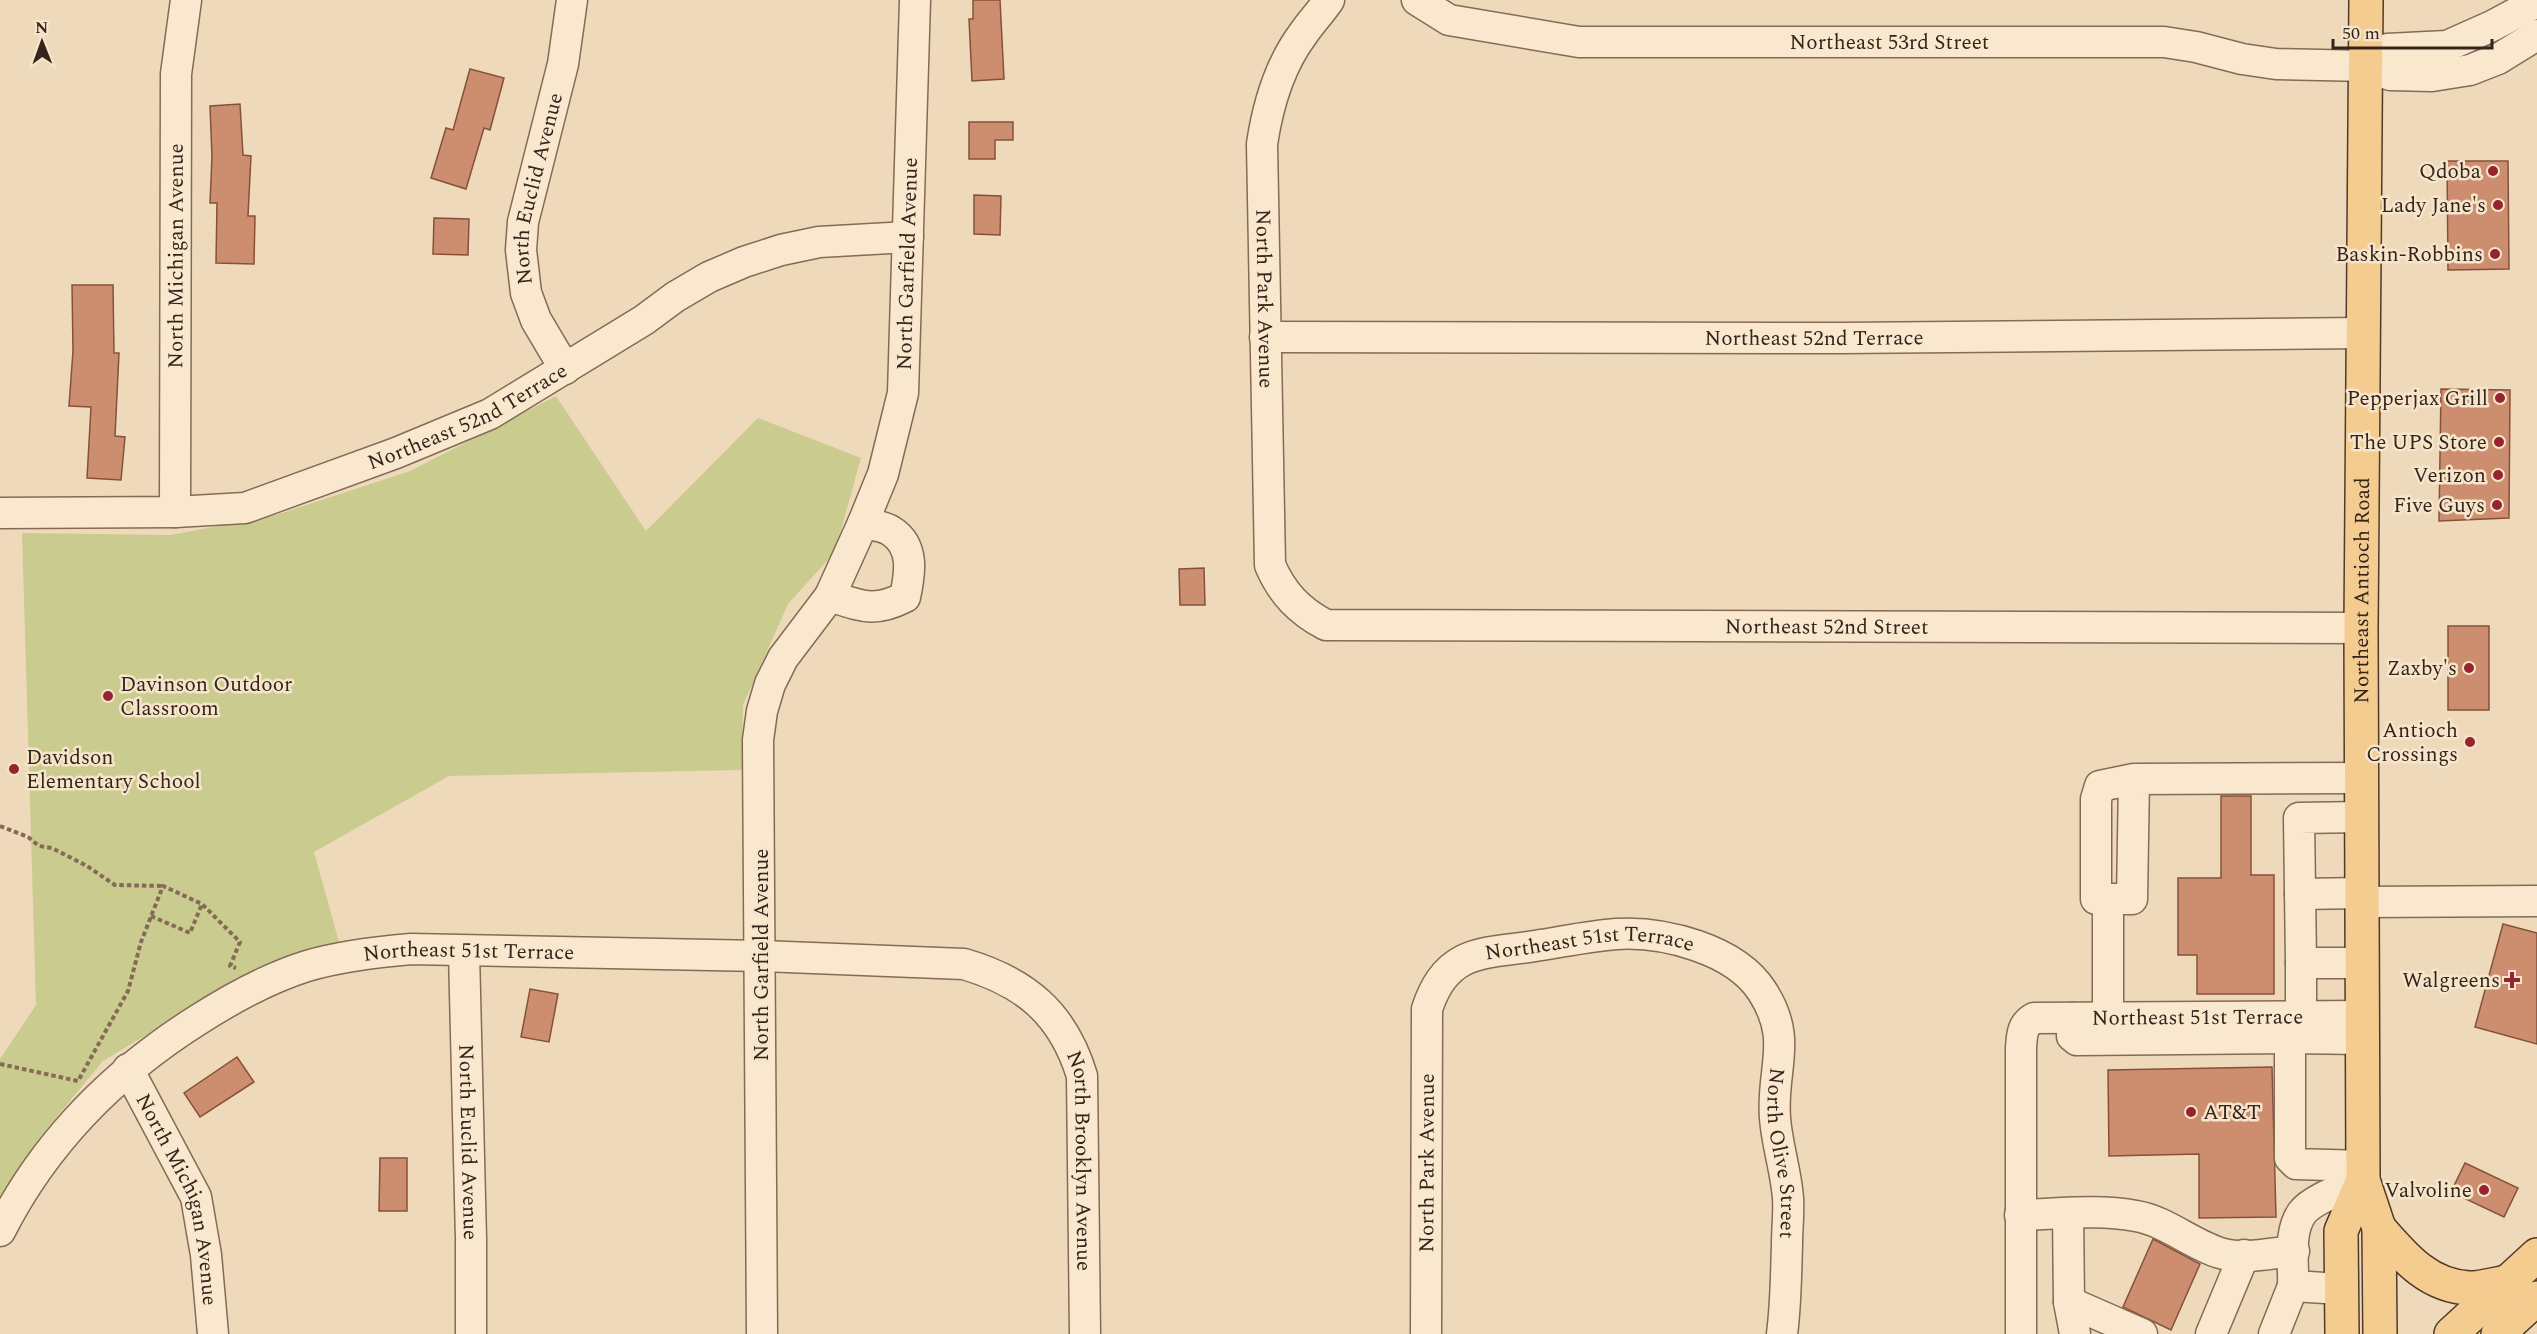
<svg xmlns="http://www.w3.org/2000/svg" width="2537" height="1334" font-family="Spectral,serif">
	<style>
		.green { fill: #cacc8f }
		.building { fill: #cd8e70; stroke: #85513a; stroke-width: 1.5 }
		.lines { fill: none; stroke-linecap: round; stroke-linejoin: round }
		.minor-casing { stroke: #856a55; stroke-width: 33 }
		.major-casing { stroke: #52392a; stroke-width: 36 }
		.path { stroke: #856a55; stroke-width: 4; stroke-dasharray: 4.5 3; stroke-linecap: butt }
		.minor { stroke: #f9e8ce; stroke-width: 30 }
		.major { stroke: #f4cc90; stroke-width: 33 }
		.poi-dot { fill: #95242f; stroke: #f6e5ca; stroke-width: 2 }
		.labels { text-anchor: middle; stroke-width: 5; stroke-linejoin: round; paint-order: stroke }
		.street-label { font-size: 21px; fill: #34241a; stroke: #f6e5ca }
		.poi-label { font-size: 21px; fill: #34241a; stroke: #f6e5ca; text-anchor: end }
	</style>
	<rect width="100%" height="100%" fill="#eedabb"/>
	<path class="green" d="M556,396L646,531L758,418L861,458L835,552L788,604L743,705L742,770L449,776L314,852L341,949L224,988L103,1061L41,1136L0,1203V1059L36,1005L22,533L171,535L276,515L410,471Z"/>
	<path class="building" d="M973,0H1000L1004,79L972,81L969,19H973Z
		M470,69L504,78L490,130L484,128L466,189L431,178L446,128L453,130Z
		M240,104L243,155L251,156L248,216H255L254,264L216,263L217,203H210L212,157L210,106Z
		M969,122H1013V140H995V159H969Z
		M2447,161H2508L2509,269L2448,270Z
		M974,195L1001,196L1000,235L974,234Z
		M434,218L469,219L468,255L433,254Z
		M72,285H113L114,353H119L115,436L125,437L121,480L87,478L91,407L69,406L73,351Z
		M2441,389L2510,390L2509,518L2439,521Z
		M1204,568L1205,605H1180L1179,569Z
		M2448,626H2489V710H2448Z
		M2221,796H2251V875H2274V994H2197V955H2178V878H2221Z
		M2503,924L2537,933V1044L2475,1027Z
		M530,989L558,994L549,1042L521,1037Z
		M237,1057L254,1082L200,1117L184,1093Z
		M2272,1067L2276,1217L2199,1218V1154L2109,1156L2108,1070Z
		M380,1158H407V1211H379Z
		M2465,1163L2518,1188L2504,1217L2451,1192Z
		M2153,1239L2200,1264L2171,1330L2123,1307Z"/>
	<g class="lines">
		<defs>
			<g id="minor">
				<path id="s1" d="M1329,0C1321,12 1311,22 1303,34C1279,66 1268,104 1262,144L1270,565C1282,593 1299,611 1326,625L2361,628"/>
				<path id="s2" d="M1417,0L1449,20L1579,42H2164L2196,47L2242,59L2276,64L2367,66L2390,75L2432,76L2470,70L2498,59L2537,35"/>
				<path d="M2367,66L2387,49L2447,46L2492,26L2537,2"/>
				<path id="s3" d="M1265,337L1843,338L2363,333"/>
				<path id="s4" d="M565,369L536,320L526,293L521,250L523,222L563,64L572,0"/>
				<path id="s5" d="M175,512L176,74L186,0"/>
				<path id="s6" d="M0,513L175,512L245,508L396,453L490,414L644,320L675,297L709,277L744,262L781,250L819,242L908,237"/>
				<path d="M830,596C861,606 874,613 905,597C910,574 915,546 891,531C884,526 871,525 863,523"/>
				<path d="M2134,779L2132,899H2096V799L2100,786L2134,779L2361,778"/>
				<path d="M2362,817L2299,818L2301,963H2362"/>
				<path d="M2300,894L2362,893"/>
				<path d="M2362,902L2537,901"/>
				<path id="s7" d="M464,952L471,1239V1334"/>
				<path d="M2301,963V1017"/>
				<path d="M2072,1018V1036L2077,1040L2290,1038"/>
				<path d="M2108,1018V899"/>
				<path d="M2362,1039L2290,1038V1158L2296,1164L2363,1166"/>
				<path id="s8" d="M128,1069L196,1197L206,1255L213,1334"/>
				<path d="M2068,1214L2069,1302L2142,1334"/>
				<path d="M2020,1215C2058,1214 2098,1209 2136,1216C2166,1221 2191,1244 2220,1253C2242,1260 2271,1253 2294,1251"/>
				<path id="s9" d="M0,1231C45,1142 116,1071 201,1018C234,997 269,978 307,966C341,956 375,952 411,949L761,956L964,964C1025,982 1063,1013 1082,1076L1085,1334"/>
				<path d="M2293,1286C2294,1264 2288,1232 2302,1213C2312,1199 2347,1187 2363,1180"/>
				<path d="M2069,1302L2075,1334"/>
				<path id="s10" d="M762,1334L758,740L762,711L770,684L783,658L830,596L863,523L883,474L903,393L915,0"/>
				<path id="s11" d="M1426,1334L1427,1009C1434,988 1444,970 1464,960C1485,950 1512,950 1535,946C1562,942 1589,936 1616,934C1663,931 1735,949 1762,991C1794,1040 1771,1068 1775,1118C1777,1145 1786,1171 1788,1198C1789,1213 1787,1229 1787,1244C1786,1274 1786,1304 1782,1334"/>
				<path id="s12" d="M2021,1334V1048C2022,1034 2022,1025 2034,1018L2362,1016"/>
				<path d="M2211,1334L2244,1255"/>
				<path d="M2274,1334L2293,1286L2341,1289"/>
			</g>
			<g id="major">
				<path d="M2363,1180L2379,1228L2380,1334"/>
				<path d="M2379,1228C2404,1257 2429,1287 2470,1288C2482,1288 2496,1284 2507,1282"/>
				<path id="s13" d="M2342,1334L2341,1231L2363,1180L2361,628L2366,0"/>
				<path d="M2451,1334L2537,1255"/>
				<path d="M2498,1334L2537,1298"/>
			</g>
		</defs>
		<use href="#minor" class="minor-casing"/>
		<use href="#major" class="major-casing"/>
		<path class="path" d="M0,826L28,837L39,846L52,848L87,866L115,885L163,886
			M151,916L190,933L202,904
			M0,1064L78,1081L128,991L141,942L163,886L202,904L240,942L230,966L236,968"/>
		<use href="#minor" class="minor"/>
		<use href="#major" class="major"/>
	</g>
	<g class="poi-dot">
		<circle cx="2493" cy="171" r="6"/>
		<circle cx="2498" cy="205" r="6"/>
		<circle cx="2495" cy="254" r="6"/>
		<circle cx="2500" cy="398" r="6"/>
		<circle cx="2499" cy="442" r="6"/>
		<circle cx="2498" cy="475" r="6"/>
		<circle cx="2497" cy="505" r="6"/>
		<circle cx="2469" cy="668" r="6"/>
		<circle cx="108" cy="696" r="6"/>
		<circle cx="2470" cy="742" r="6"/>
		<circle cx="14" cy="769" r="6"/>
		<path d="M2509 971h6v6h6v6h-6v6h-6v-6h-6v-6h6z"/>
		<circle cx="2191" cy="1112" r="6"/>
		<circle cx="2484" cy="1190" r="6"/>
	</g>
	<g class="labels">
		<g class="street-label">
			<text dy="7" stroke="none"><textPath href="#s2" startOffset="480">Northeast 53rd Street</textPath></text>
			<text dy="7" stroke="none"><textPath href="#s4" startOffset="192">North Euclid Avenue</textPath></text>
			<text dy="7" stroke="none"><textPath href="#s5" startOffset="256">North Michigan Avenue</textPath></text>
			<text dy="7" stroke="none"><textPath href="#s10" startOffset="1104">North Garfield Avenue</textPath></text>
			<text dy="7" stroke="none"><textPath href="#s1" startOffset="316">North Park Avenue</textPath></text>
			<text dy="7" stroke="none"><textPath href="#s3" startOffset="549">Northeast 52nd Terrace</textPath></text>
			<text dy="7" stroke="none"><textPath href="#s6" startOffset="486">Northeast 52nd Terrace</textPath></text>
			<text dy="7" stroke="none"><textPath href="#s13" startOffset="748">Northeast Antioch Road</textPath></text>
			<text dy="7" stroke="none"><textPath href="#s1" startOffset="1167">Northeast 52nd Street</textPath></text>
			<text dy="7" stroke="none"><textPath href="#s11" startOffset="516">Northeast 51st Terrace</textPath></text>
			<text dy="7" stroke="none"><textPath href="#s9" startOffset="578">Northeast 51st Terrace</textPath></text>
			<text transform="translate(761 955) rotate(-90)" y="7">North Garfield Avenue</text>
			<text dy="7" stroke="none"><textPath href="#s12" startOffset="484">Northeast 51st Terrace</textPath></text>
			<text dy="7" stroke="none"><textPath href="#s7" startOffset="190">North Euclid Avenue</textPath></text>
			<text dy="7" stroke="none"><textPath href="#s11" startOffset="872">North Olive Street</textPath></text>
			<text dy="7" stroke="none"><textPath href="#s9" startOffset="1329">North Brooklyn Avenue</textPath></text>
			<text dy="7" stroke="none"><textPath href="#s11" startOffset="171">North Park Avenue</textPath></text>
			<text dy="7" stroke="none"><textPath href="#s8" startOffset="142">North Michigan Avenue</textPath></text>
		</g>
		<g class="poi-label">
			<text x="2481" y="178">Qdoba</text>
			<text x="2486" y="212">Lady Jane's</text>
			<text x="2483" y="261">Baskin-Robbins</text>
			<text x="2488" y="405">Pepperjax Grill</text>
			<text x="2487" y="449">The UPS Store</text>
			<text x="2486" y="482">Verizon</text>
			<text x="2485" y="512">Five Guys</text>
			<text x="2457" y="675">Zaxby's</text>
			<text x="120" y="691" text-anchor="start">Davinson Outdoor<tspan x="120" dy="24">Classroom</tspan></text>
			<text x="2458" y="737">Antioch<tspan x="2458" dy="24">Crossings</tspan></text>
			<text x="26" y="764" text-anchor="start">Davidson<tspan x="26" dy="24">Elementary School</tspan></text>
			<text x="2500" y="987">Walgreens</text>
			<text x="2203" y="1119" text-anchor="start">AT&amp;T</text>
			<text x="2472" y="1197">Valvoline</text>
		</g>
	</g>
	<g transform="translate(42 42) rotate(359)" stroke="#f6e5ca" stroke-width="4.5" paint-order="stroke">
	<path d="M0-4.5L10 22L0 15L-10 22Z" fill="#34241a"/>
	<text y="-9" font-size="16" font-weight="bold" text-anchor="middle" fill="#34241a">N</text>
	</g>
	<path d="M2333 39v9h159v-9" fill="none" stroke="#34241a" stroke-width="3"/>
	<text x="2342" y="39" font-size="18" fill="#34241a" stroke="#f6e5ca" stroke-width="4.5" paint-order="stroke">50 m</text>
</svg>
